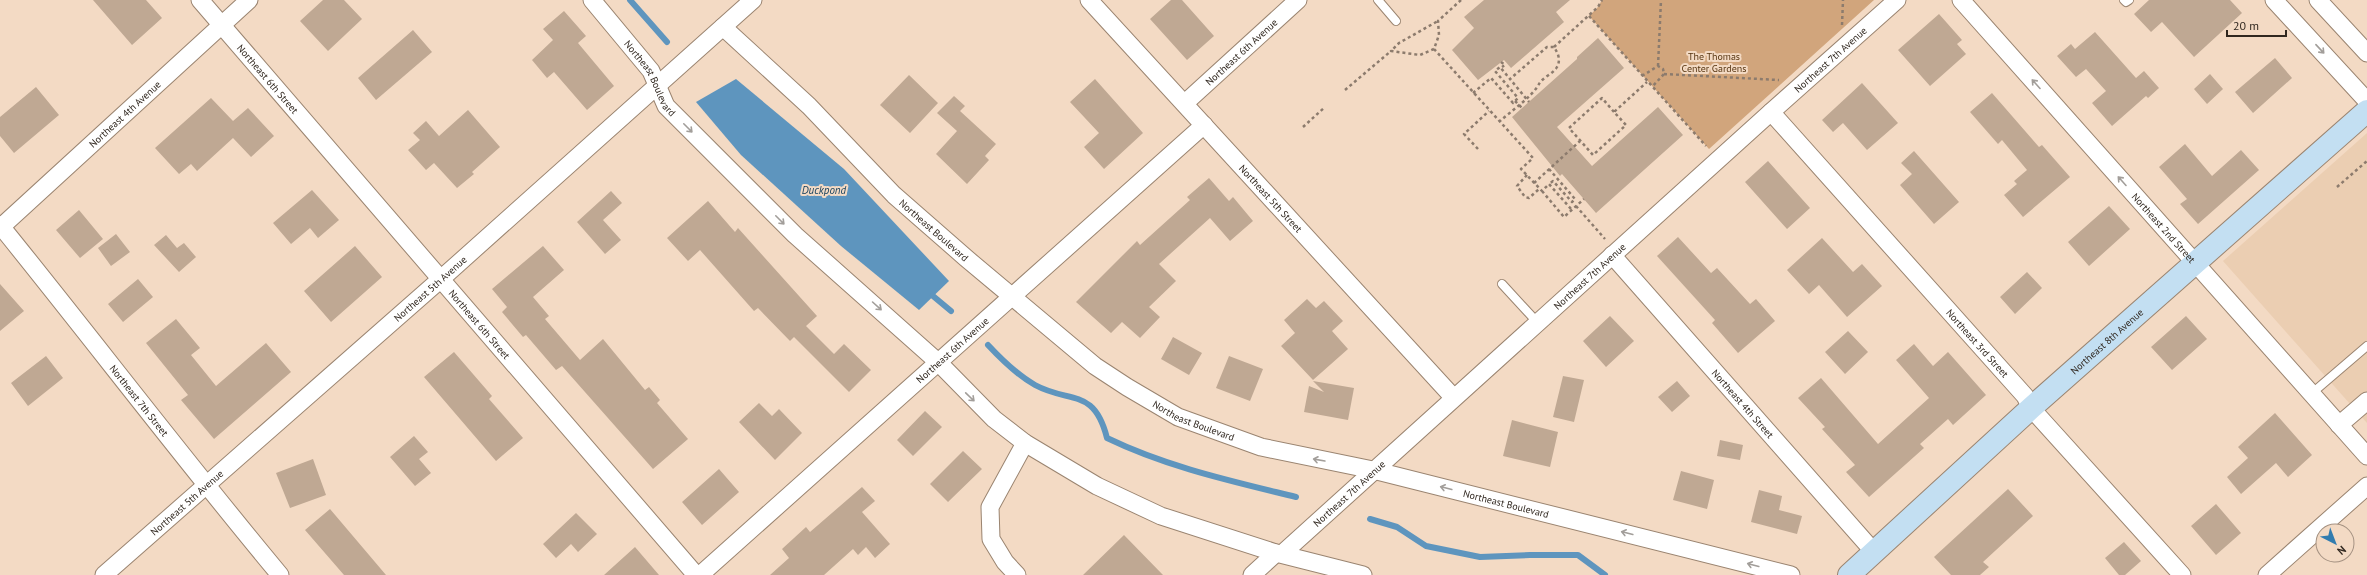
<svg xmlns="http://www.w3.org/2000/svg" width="2367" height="575" font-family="'PT Sans',sans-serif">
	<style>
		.built { fill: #ebceb2 }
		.green { fill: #d1a57c }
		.water { fill: #5e95be }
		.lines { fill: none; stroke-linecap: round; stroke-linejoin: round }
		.stream { stroke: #5e95be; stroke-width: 6 }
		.building { fill: #bfa893 }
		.lane-casing { stroke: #9a8470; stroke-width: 10 }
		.street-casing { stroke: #9a8470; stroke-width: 19 }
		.secondary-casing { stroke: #9a8470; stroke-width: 24 }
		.path { stroke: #8c7b6d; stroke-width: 2.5; stroke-dasharray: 3 3; stroke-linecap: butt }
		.lane { stroke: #fff; stroke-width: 8 }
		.street { stroke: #fff; stroke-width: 17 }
		.secondary { stroke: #c3dff2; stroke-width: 22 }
		.oneway { stroke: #a29e9a }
		.labels { text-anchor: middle; stroke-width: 4; stroke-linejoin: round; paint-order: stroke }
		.street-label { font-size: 10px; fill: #30271f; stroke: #f3dac4 }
		.park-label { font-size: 10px; fill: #563410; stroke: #f3dac4 }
		.water-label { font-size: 11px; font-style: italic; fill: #143f5c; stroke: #f3dac4 }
	</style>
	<rect width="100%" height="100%" fill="#f3dac4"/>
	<path class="built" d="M2367,133V423L2223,261Z"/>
	<path class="green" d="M1602,0H1874L1709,149L1589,16L1598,7Z"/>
	<path class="water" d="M736,79L844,169L949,281L919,310L841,246L741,155L696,102Z"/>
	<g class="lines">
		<path class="stream" d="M630,0L667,42
			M933,296L951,311
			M988,345C1002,360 1017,375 1035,385C1070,404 1094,387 1107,438C1167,467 1231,481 1296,497
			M1370,519L1397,527L1426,546L1480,557L1530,555H1578L1605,575"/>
	</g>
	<path class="building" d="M93,0H146L162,18L132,45Z
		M323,0H344L362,19L328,51L300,21Z
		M1171,0H1182L1214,36L1187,60L1150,19Z
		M1484,0H1570L1556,12L1564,22L1511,68L1504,60L1478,80L1452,50L1474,28L1464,17Z
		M2149,0H2230L2242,13L2194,57L2162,22L2151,32L2134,14Z
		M564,11L586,36L578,43L614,86L587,110L554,72L547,78L532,60L553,40L543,29Z
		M1939,14L1962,40L1957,44L1966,54L1930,86L1898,50Z
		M413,30L432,52L376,100L358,78Z
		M2095,32L2136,78L2144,71L2159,88L2148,98L2146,96L2112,126L2092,103L2106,91L2086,69L2076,77L2057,56L2071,44L2075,49Z
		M1598,38L1624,68L1557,127L1592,166L1658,107L1683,135L1596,213L1562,174L1560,176L1512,117L1577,59V57Z
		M2275,58L2292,78L2253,113L2235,92Z
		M2210,74L2223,89L2207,104L2194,89Z
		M909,75L938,103L910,133L880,105Z
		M1095,79L1143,133L1104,169L1084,147L1099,133L1070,102Z
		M1862,83L1898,123L1867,150L1843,123L1833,132L1822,120Z
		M36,87L59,115L14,153L0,136V117Z
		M1992,93L2039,147L2042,145L2070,177L2023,217L2004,195L2017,184L2014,181L2027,170L2002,140L1998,144L1970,112Z
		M954,96L965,106L960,111L996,144L985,156L989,160L967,184L936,154L957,131L937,113Z
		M211,98L233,121L248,108L274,136L251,157L233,138L197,171L191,164L179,174L155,148Z
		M468,110L500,147L472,172L474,174L457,188L434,163L426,170L408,150L420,140L413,133L426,121L439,136Z
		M2185,144L2212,176L2241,150L2259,170L2198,224L2180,204L2187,199L2159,167Z
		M1914,151L1959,202L1934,224L1900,185L1912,174L1901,163Z
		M1768,161L1810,208L1787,229L1745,182Z
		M1209,178L1229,201L1233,197L1253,221L1230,241L1210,218L1159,264L1176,281L1149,307L1160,317L1140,338L1122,322L1111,333L1076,302L1137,241L1140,245L1190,200L1187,197Z
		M312,190L339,220L318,238L310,228L291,244L273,223Z
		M611,191L622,203L603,220L621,240L605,254L577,222Z
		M708,201L735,232L738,228L817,316L806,326L834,354L844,344L871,370L849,392L794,337L790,341L758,308L754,311L700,250L688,261L667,238Z
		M2109,206L2130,229L2089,266L2068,242Z
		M79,210L103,239L80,258L56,230Z
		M116,234L130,252L111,266L98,248Z
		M166,235L177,248L184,243L196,257L179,272L154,245Z
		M1678,237L1711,273L1717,268L1750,304L1756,299L1775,321L1738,353L1712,323L1715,320L1657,256Z
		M1822,238L1853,272L1862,264L1882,286L1847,317L1819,285L1809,294L1787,270Z
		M355,246L382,277L331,322L304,291Z
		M543,246L564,270L533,297L549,316L545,319L580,360L603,339L645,390L649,387L660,400L657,403L688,439L653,469L562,366L556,370L526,335L523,337L502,312L507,307L492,289Z
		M2027,272L2042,288L2015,314L2000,297Z
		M138,279L153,297L123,322L108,304Z
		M0,284L24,311L0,331Z
		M1307,299L1316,308L1324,301L1343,321L1332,331L1348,349L1313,380L1281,346L1295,333L1284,320Z
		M1610,316L1634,341L1606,367L1583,341Z
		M2186,316L2207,339L2172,370L2151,347Z
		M176,319L200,348L191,355L216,386L266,343L291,372L214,439L181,400L188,395L146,343Z
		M1848,331L1868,352L1845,374L1825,352Z
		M1173,337L1202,353L1189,375L1161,359Z
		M1914,344L1933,366L1948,352L1986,395L1953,425L1948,419L1920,444L1924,448L1869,497L1846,472L1855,465L1822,429L1825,427L1798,398L1821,378L1878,444L1929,398L1896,360Z
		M454,352L492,396L489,399L523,438L496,461L424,377Z
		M46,356L63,378L28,406L11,383Z
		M1229,356L1263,369L1250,401L1216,388Z
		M1563,376L1584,380L1574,422L1553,417Z
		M1313,381L1354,388L1348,420L1304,412L1309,386L1324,392Z
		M1677,381L1690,396L1672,412L1658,397Z
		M759,403L772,416L779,409L802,433L775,460L739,422Z
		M925,411L942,427L913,456L897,440Z
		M2275,413L2312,455L2288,477L2276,463L2241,494L2227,477L2248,458L2238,447Z
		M1512,420L1558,432L1550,467L1503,456Z
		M414,436L428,452L419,459L431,473L415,486L390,457Z
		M1720,440L1743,445L1740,460L1717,456Z
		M963,451L982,469L948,502L930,484Z
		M313,459L326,495L290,508L276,473Z
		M719,469L739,492L702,525L682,502Z
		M1681,471L1714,480L1707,509L1673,500Z
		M862,487L875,501L862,512L890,544L875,558L866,547L858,555L853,549L824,575H770L789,558L782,549L806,527L810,532Z
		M2008,489L2033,516L1983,562L1989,567L1980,575H1951L1934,557Z
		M1759,490L1782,496L1779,510L1802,516L1797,534L1751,522Z
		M2216,504L2241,533L2216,555L2191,526Z
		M330,509L386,575H344L305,530Z
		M576,513L597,534L578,552L571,544L556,558L543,544Z
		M1124,535L1163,575H1083Z
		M2124,542L2141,561L2125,575H2119L2105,558Z
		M635,547L659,575H604Z"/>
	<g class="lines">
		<defs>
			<path id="lane" d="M1378,0L1396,21
				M2124,0L2126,2L2129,0
				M1502,284L1537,322
				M2311,394L2367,346"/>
			<g id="street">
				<path id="s1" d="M200,0L696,575"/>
				<path id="s2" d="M592,0L651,71L666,106L795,235L939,363L994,419L1025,443L1097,486L1161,516L1276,553L1363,575"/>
				<path id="s3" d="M1089,0L1453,397"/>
				<path id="s4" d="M1961,0L2367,456"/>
				<path d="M2274,0L2367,101"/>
				<path d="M2318,0L2367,53"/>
				<path id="s5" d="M723,27L809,106L894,195L966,258L1095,366L1127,387L1178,417L1261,447L1373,470L1791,575"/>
				<path id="s6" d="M1185,103L1298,0"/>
				<path id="s7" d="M1771,112L2025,396L2031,408L2182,575"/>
				<path id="s8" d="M0,225C94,341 184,460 280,575"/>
				<path id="s9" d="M0,228L249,0"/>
				<path id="s10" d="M1612,255L1874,552"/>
				<path d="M2339,425L2367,401"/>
				<path id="s11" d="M1283,553L1771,112L1897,0"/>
				<path id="s12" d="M104,575L442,278L753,0"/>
				<path id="s13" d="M700,575L1204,125"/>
				<path d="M1017,575L1005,562L991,539L990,507L1025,443"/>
				<path d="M1252,575L1276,553"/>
				<path d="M2267,575L2367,486"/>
			</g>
			<g id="secondary">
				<path id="s14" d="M1849,575L2031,408L2367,111"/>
			</g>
		</defs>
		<use href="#lane" class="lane-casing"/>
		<use href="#street" class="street-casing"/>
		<use href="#secondary" class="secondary-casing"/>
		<path class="path" d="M1461,0L1438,21L1439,35L1434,49L1533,158L1521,169L1542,191L1549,184L1572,210
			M1589,16L1706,146
			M1842,25L1843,0
			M1554,47L1598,7L1602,0
			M1434,49L1420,55L1391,51L1399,43L1438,21
			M1501,62L1505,65L1502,67
			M1658,66L1661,0
			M1664,74L1779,80
			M1642,76L1658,66L1663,69L1664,74L1652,87
			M1345,90L1391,51
			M1473,93L1491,78L1513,103L1518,98L1495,71L1500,67L1510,79
			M1515,101L1522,108
			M1614,112L1602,98L1569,128L1593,155L1626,125L1614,112L1647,82
			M1499,122C1511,111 1532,97 1539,84C1543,77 1553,74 1557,67C1561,60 1558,53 1554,47H1547L1510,79L1529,102
			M1303,127L1325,107
			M1478,149L1464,134L1489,111
			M1549,169L1575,199L1572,202L1553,181L1549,184
			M1527,175L1517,186L1525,197L1529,198L1539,189
			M1534,183L1580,141
			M2337,187L2367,161
			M1542,191L1564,217L1584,199
			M1576,206L1605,239"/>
		<use href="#lane" class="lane"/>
		<use href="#street" class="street"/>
		<use href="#secondary" class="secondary"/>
	</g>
	<defs><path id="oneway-shaft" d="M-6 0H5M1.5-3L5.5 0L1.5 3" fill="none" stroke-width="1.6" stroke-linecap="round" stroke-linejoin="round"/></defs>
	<g class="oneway">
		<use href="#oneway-shaft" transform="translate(2320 49) rotate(47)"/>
		<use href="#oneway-shaft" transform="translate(2036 84) rotate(-132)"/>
		<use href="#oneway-shaft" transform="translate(688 128) rotate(45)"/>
		<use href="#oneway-shaft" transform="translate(2122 181) rotate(-132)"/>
		<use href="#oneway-shaft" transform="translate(780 220) rotate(45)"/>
		<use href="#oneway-shaft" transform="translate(877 306) rotate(42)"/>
		<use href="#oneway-shaft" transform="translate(970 397) rotate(44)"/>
		<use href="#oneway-shaft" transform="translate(1319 460) rotate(-170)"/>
		<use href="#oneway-shaft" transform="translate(1446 488) rotate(-166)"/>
		<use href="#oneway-shaft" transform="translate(1627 533) rotate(-166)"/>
		<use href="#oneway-shaft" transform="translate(1753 565) rotate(-165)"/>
	</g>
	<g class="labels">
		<g class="street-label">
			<text dy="4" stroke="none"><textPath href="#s6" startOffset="76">Northeast 6th Avenue</textPath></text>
			<text dy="4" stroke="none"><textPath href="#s11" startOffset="737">Northeast 7th Avenue</textPath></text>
			<text dy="4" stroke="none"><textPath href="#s1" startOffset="104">Northeast 6th Street</textPath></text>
			<text dy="4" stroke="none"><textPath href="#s2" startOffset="98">Northeast Boulevard</textPath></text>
			<text dy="4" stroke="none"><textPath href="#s9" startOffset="169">Northeast 4th Avenue</textPath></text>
			<text dy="4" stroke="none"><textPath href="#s3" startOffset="269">Northeast 5th Street</textPath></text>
			<text dy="4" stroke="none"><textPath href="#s4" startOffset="305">Northeast 2nd Street</textPath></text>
			<text dy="4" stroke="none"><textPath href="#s5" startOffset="293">Northeast Boulevard</textPath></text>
			<text dy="4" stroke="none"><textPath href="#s11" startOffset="413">Northeast 7th Avenue</textPath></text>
			<text dy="4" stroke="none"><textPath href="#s12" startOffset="434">Northeast 5th Avenue</textPath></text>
			<text dy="4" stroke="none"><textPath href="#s1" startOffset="428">Northeast 6th Street</textPath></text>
			<text dy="4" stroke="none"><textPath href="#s14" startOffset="348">Northeast 8th Avenue</textPath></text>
			<text dy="4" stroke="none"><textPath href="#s7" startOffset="310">Northeast 3rd Street</textPath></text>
			<text dy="4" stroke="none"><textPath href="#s13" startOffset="338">Northeast 6th Avenue</textPath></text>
			<text dy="4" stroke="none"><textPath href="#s8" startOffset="224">Northeast 7th Street</textPath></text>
			<text dy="4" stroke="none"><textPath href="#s10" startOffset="198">Northeast 4th Street</textPath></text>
			<text dy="4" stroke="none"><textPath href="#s5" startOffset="617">Northeast Boulevard</textPath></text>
			<text dy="4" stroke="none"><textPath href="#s11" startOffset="89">Northeast 7th Avenue</textPath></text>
			<text dy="4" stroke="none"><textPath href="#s12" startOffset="110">Northeast 5th Avenue</textPath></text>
			<text dy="4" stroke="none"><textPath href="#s5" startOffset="941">Northeast Boulevard</textPath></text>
		</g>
		<g class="park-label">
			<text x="1714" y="60">The Thomas<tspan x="1714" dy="12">Center Gardens</tspan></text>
		</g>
		<g class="water-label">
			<text x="824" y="194">Duckpond</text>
		</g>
	</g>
	<g transform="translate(2335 543) rotate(138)"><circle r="19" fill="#f3dac4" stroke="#a59282"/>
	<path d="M0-3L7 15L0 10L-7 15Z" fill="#317caf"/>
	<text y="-6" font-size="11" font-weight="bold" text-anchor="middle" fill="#30271f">N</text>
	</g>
	<path d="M2227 30v6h59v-6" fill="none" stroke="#30271f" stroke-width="2"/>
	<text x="2233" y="30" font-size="12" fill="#30271f" stroke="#f3dac4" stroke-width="3" paint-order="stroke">20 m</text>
</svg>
